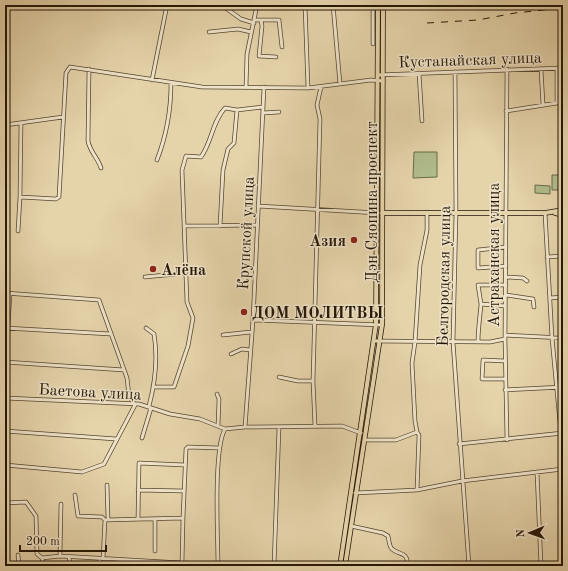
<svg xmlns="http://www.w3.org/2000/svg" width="568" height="571" font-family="'Old Standard TT',serif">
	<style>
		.green { fill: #b0bd8c; stroke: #6a6a49 }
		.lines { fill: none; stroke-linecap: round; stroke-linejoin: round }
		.minor-casing { stroke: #55462f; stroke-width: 4.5 }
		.major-casing { stroke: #251706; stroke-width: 5.5 }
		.minor { stroke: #eee2c8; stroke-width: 3 }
		.major { stroke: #e5d3aa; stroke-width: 4 }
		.rail { stroke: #251706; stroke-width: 1; stroke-dasharray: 7 7; stroke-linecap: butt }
		.poi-dot { fill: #8f2418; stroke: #eee2c8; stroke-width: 1.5 }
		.labels { text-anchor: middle; stroke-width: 3; stroke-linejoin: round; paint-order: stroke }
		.street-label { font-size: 16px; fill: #251706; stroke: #eee2c8 }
		.poi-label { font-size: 16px; font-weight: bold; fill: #251706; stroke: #eee2c8; text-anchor: start }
	</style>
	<rect width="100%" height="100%" fill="#e5d3aa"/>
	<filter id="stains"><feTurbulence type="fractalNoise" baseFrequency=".005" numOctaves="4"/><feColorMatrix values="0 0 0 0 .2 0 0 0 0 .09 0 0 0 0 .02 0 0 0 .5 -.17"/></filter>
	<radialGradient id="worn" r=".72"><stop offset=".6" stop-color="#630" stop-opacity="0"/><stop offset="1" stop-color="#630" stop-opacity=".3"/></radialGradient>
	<path class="green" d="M414,152H437V177L413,178Z
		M552,175H563V190H552Z
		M535,185L550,186V194L535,193Z"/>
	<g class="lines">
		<defs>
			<path id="minor" d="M305,5L308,88
				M333,5L340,84
				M373,5V44
				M227,9L241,19L254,23
				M254,20H279L282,47
				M261,20L262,26L259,56L276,57
				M209,32L238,29L251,32
				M89,69L88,141C90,152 98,158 101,168
				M541,69L543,105
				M455,72L456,213L453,342L469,566
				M419,73L422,121
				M378,75L563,68
				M152,80L167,5
				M246,87L247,54L257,5
				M506,111L557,103V68
				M263,113L279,112
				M5,125L63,117
				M157,160C167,134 171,111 171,83
				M20,197L56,199L59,197L66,73L70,67L202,87L308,88L371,80L383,81
				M258,206L378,213
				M545,213L552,338L561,433
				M184,226L256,225
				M220,226L223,170L228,149L234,143L237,110
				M18,231L20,197L21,123
				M506,247L478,250V268L506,266
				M547,257L563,256
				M145,277L186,273
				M506,277L523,278L527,281
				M5,293L99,300L127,378L129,396L135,405L104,464L82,472L5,465
				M506,295L533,299L534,307
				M550,298L563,297
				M481,304L478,285H506
				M253,320L382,325
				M5,328L111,334
				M146,328L154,334C158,358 155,383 149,406
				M223,335L251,332
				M505,335L563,338
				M375,341L490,342L505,339
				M478,342C478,329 480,317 481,304L505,306
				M231,354L242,349L250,350
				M505,361L483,360L482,379H505
				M5,362L124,370
				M5,369L10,294
				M279,377L298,381H313
				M154,387H174L188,346L193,318L187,302L182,170L186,156L201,157C212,142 212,122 225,108L237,110L263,107
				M505,390L563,387
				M217,394L219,399L218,426
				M5,398L139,404L170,414L200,419L225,429L245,427L342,426L361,433
				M315,426L313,381L320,119L317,105L321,87
				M245,427L253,320L264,87
				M5,431L116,439
				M142,438L151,408
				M365,440H396L417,432
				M507,440L505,339L507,69
				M459,444L563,433
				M537,472L541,566
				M107,485L108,519
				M138,490L184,491
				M417,490L419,435L417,432L415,421L412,363L415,342L420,265L427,230V212
				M355,493L417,490L462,481L563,469
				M75,495L78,516L102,517L105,520
				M5,503L26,502L36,516L37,554L42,558L44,566
				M183,518L182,563L203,566
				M138,519L139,463L185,465
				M155,519V551
				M351,526L383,533L388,536C389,540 389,546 392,549C400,556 407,550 408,566
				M18,555L19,566
				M60,556L61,504
				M69,557L70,566
				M42,558L60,556L182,563
				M103,559L105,520L183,518L186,449L188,447L220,448
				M99,566L100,559
				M218,566C218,538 213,450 225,429
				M274,566L279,427"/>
			<path id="major" d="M382,213H545L563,210
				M555,213L563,215
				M340,566L376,324L378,5
				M345,566L382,325L383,5"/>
		</defs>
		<use href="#minor" class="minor-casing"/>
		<use href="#major" class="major-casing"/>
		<use href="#minor" class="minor"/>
		<use href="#major" class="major"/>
		<path class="rail" d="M427,23L478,20L515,13L563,8"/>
	</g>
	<g class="poi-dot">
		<circle cx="354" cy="240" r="4"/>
		<circle cx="153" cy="269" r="4"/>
		<circle cx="244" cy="312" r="4"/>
	</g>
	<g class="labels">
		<g class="street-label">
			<text transform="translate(470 59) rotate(-2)" y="6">Кустанайская улица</text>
			<text transform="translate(371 202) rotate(-90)" y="6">Дэн Сяопина проспект</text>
			<text transform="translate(245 233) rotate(-87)" y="6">Крупской улица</text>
			<text transform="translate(493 255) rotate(-90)" y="6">Астраханская улица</text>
			<text transform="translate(443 276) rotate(-89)" y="6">Белгородская улица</text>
			<text transform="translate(90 391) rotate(3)" y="6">Баетова улица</text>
		</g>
		<g class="poi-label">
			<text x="346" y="246" text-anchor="end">Азия</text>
			<text x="161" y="275">Алёна</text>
			<text x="252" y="318">ДОМ МОЛИТВЫ</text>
		</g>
	</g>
	<rect width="568" height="571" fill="none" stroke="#e5d3aa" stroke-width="20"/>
	<rect x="6" y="6" width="556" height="559" fill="none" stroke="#251706" stroke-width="2"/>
	<rect x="10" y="10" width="548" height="551" fill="none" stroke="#251706"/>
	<g transform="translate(530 533) rotate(268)" stroke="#eee2c8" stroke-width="3" paint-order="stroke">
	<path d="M0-3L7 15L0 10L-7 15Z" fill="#251706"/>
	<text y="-6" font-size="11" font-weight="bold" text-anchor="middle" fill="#251706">N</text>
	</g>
	<path d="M20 545v6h86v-6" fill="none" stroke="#251706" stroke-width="2"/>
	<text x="26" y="545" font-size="12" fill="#251706" stroke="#eee2c8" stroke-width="3" paint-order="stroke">200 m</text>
	<rect width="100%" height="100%" filter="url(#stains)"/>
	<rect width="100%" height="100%" fill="url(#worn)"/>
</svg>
